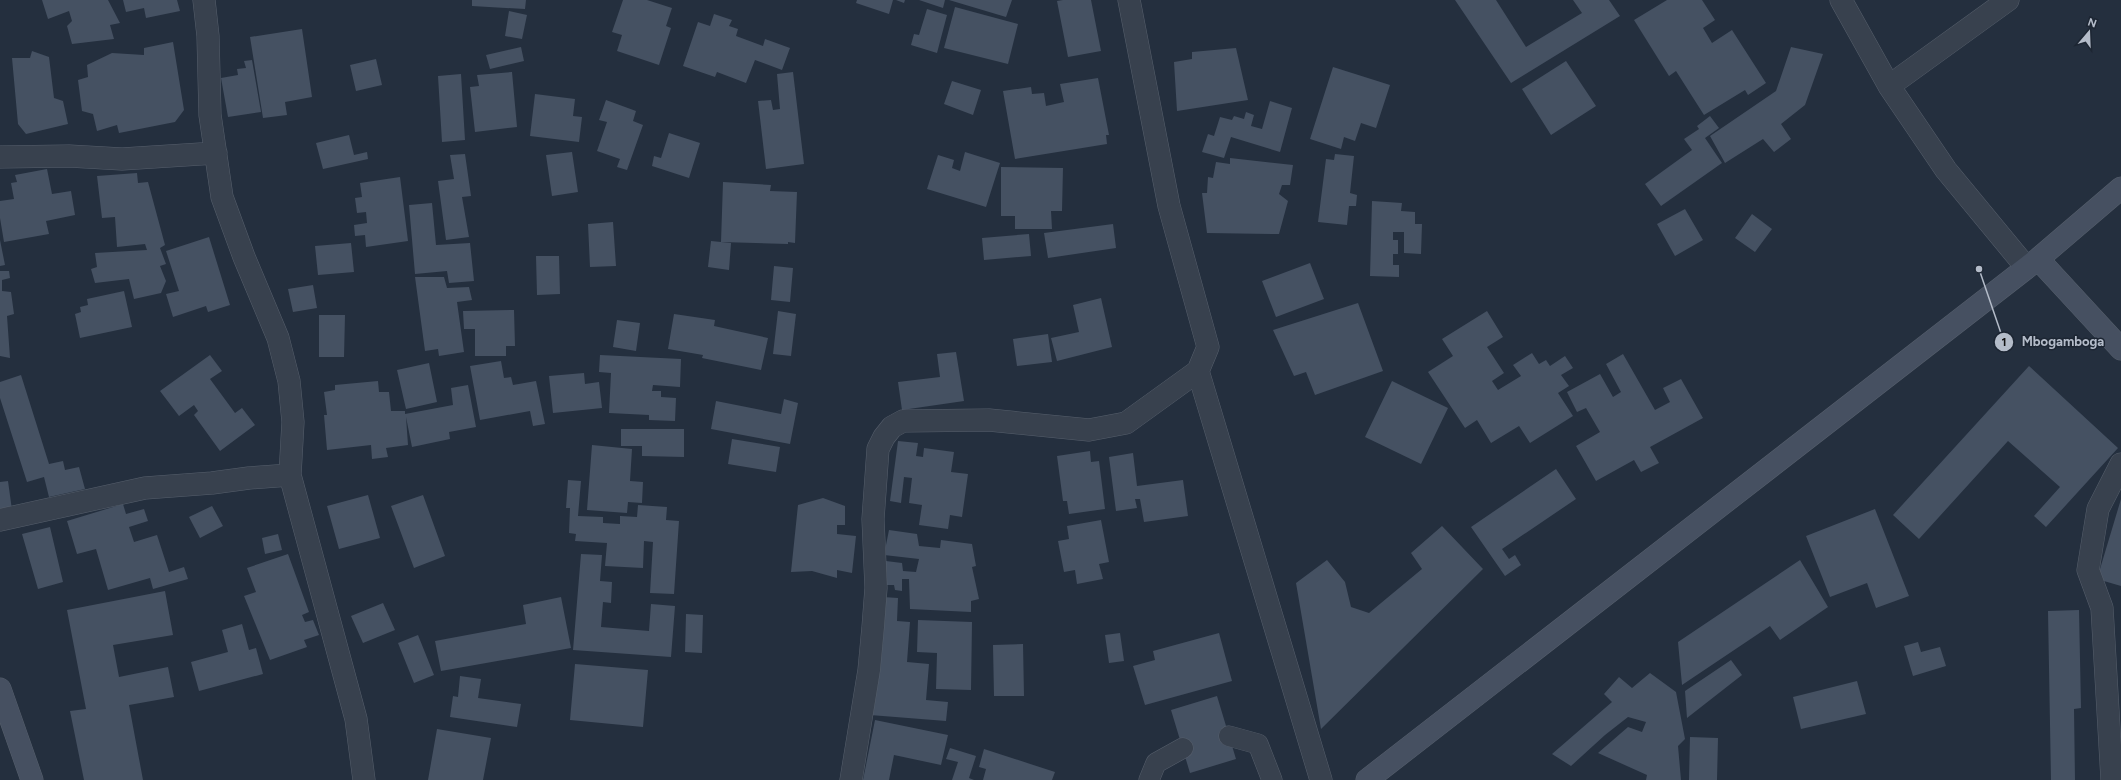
<svg xmlns="http://www.w3.org/2000/svg" width="2121" height="780" font-family="Figtree,sans-serif">
	<style>
		.building { fill: #455162 }
		.lines { fill: none; stroke-linecap: round; stroke-linejoin: round }
		.lane-casing { stroke: #565f6c; stroke-width: 21 }
		.street-casing { stroke: #565f6c; stroke-width: 23 }
		.secondary-casing { stroke: #565f6c; stroke-width: 23 }
		.lane { stroke: #38414e; stroke-width: 20 }
		.street { stroke: #38414e; stroke-width: 22 }
		.secondary { stroke: #465061; stroke-width: 22 }
		.leader { fill: none; stroke: #b4bcc9; stroke-width: 1.5 }
		.callout-dot { fill: #b4bcc9; stroke: #1d2633; stroke-width: 1.5 }
		.mark-label { font-size: 12px; text-anchor: middle; font-weight: bold; fill: #111 }
		.callout-label { font-size: 13px; text-anchor: middle; font-weight: bold; fill: #b4bcc9; stroke: #1d2633; stroke-width: 3; stroke-linejoin: round; paint-order: stroke }
	</style>
	<rect width="100%" height="100%" fill="#242f3e"/>
	<path class="building" d="M42,0H108L120,23L110,25L114,39L72,44L67,26L72,21L69,11L48,19Z
		M123,0H177L180,11L146,18L144,8L126,12Z
		M472,0H526L525,9L472,6Z
		M623,0H647L672,8L666,26L671,28L659,65L617,51L622,35L612,32Z
		M857,0H893L889,14L856,3Z
		M896,0H905L904,3Z
		M919,0H945L943,8Z
		M949,0H1012L1006,17Z
		M1063,0H1091L1101,51L1068,57L1057,1Z
		M1455,0H1496L1526,47L1582,13L1573,0H1609L1620,16L1511,83Z
		M1667,0H1702L1715,20L1703,28L1712,43L1732,30L1766,83L1748,95L1745,90L1704,115L1676,71L1669,76L1634,20Z
		M955,7L1018,24L1008,64L944,48Z
		M927,9L947,15L937,53L911,45L914,34L919,35Z
		M509,11L527,15L522,39L505,36Z
		M714,14L732,20L729,26L738,29L736,36L763,46L765,39L790,48L782,70L755,60L746,83L717,72L715,77L683,66L698,22L710,26Z
		M302,29L312,97L285,102L287,115L263,118L250,37Z
		M173,42L184,110L175,122L119,133L117,125L97,131L93,114L82,111L78,80L88,77L87,65L112,53L144,55V48Z
		M521,47L524,61L490,69L486,55Z
		M1791,47L1823,54L1805,105L1781,124L1791,139L1774,152L1763,139L1725,163L1710,136L1776,91Z
		M1236,48L1248,100L1177,111L1174,62L1192,59V52Z
		M32,51L49,57L54,98L63,101L68,124L26,134L18,124L12,58H30Z
		M376,59L382,85L356,91L350,65Z
		M252,60L261,112L228,117L221,78L238,75L237,69L246,68L244,61Z
		M1566,61L1596,106L1551,135L1522,89Z
		M1333,67L1390,85L1376,128L1361,123L1355,141L1344,137L1341,149L1310,139Z
		M512,72L517,127L475,132L470,87L479,86L477,75Z
		M793,72L804,164L766,169L758,101L771,100L773,110L780,109L777,74Z
		M461,74L465,140L442,142L438,76Z
		M1098,78L1109,135H1106L1107,144L1015,159L1003,91L1031,87L1032,94L1044,93L1046,106L1064,102L1060,84Z
		M952,81L981,90L973,115L944,104Z
		M535,94L575,99L573,116L582,117L579,142L530,136Z
		M606,100L636,111L633,121L643,125L627,170L617,167L620,159L597,151L607,122L599,120Z
		M1270,101L1292,108L1280,152L1231,137L1224,158L1202,152L1208,134L1214,136L1220,117L1232,120L1234,116L1244,119L1246,112L1254,115L1251,126L1262,129Z
		M1710,116L1719,128L1705,138L1722,163L1661,206L1645,184L1692,150L1684,139L1699,129L1697,126Z
		M669,133L700,143L689,178L652,166L654,156L661,158Z
		M349,135L354,155L367,152L368,159L323,169L316,143Z
		M572,152L578,192L552,196L546,155Z
		M965,152L1000,163L986,207L927,189L938,155L954,160L952,168L960,171Z
		M465,154L471,196L462,197L469,237L446,240L438,181L454,179L450,155Z
		M1335,154L1354,156L1350,193L1357,195L1356,206H1349L1347,225L1318,222L1326,159L1334,160Z
		M1230,158L1293,165L1290,185H1282L1279,194L1288,201L1279,234L1207,233L1202,193H1207L1208,177L1213,178L1216,162L1230,164Z
		M1001,167L1063,168L1062,211H1051L1052,229H1015V216H1001Z
		M47,169L52,194L71,191L75,215L46,221L49,234L4,242L0,218V201L14,199L11,183L17,182L15,175Z
		M137,173L138,183L148,182L165,245L160,248L166,264L160,266L166,281L161,293L134,299L129,279L95,283L91,269L97,267L95,253L147,250L145,244L117,247L115,217L102,218L97,176Z
		M400,177L408,241L366,247L365,235L355,236L354,225L367,223L366,212L357,213L355,198L362,197L360,183Z
		M723,182L771,185L770,191L797,192L795,243L788,242V244L721,242Z
		M1372,201L1402,203L1401,211L1415,212V224H1422L1421,254L1404,253V232H1393V240H1398V254H1393V265H1399V277L1370,276Z
		M432,203L436,245L470,243L474,281L449,283L447,271L415,274L409,205Z
		M1685,209L1703,240L1675,256L1657,224Z
		M1752,214L1772,229L1755,252L1735,238Z
		M613,222L616,266L590,267L588,224Z
		M1113,224L1116,248L1048,258L1044,233Z
		M1029,234L1031,256L984,260L982,238Z
		M209,237L230,305L208,312L206,306L173,317L166,294L179,291L166,251Z
		M0,240L5,265L0,266Z
		M711,241L731,243L729,270L708,267Z
		M351,243L354,272L318,275L315,246Z
		M536,256H559L560,294L537,295Z
		M1310,263L1324,299L1276,317L1262,281Z
		M774,266L793,268L790,302L771,300Z
		M0,271H9L10,278L2,280V291L11,292L14,314L7,316L10,358L0,356Z
		M415,277H444L447,288L469,287L472,300L457,302L464,352L439,356L438,349L425,351Z
		M313,285L317,308L293,312L288,289Z
		M124,291L132,327L80,338L75,314L81,312L80,307L88,305L87,299Z
		M1101,298L1112,347L1057,361L1051,338L1079,332L1073,305Z
		M1358,303L1383,371L1315,395L1306,372L1294,376L1273,330Z
		M514,310L515,346H506V356H475V329H464L463,311Z
		M778,311L796,314L791,356L773,354Z
		M1487,311L1503,337L1487,347L1504,373L1492,381L1498,390L1521,376L1513,365L1532,353L1539,364L1546,360L1550,366L1565,356L1573,368L1561,375L1569,386L1558,393L1573,416L1530,443L1519,426L1491,443L1477,420L1465,428L1428,372L1453,356L1442,339Z
		M674,314L715,320L714,326L768,338L761,370L702,358L703,355L668,349Z
		M319,315H345L344,357H319Z
		M617,320L640,323L636,351L613,347Z
		M1048,334L1052,362L1017,366L1013,339Z
		M956,352L964,401L902,410L898,382L940,377L937,354Z
		M1623,354L1655,410L1670,402L1663,388L1681,379L1703,418L1650,447L1659,463L1641,472L1634,460L1596,481L1576,446L1600,432L1586,408L1577,412L1567,392L1600,374L1613,397L1621,392L1606,364Z
		M210,355L222,371L210,379L235,413L242,408L255,425L220,451L194,415L198,411L194,405L179,416L160,391Z
		M600,355L681,359L680,387L653,385L652,391H661V397L676,398L675,421L649,420V415L609,413L611,373L599,372Z
		M501,361L504,378L511,377L513,385L536,381L545,424L533,426L530,411L480,420L470,366Z
		M429,363L437,402L406,409L397,370Z
		M2029,366L2118,448L2046,527L2034,516L2060,487L2008,441L1919,539L1893,515Z
		M584,373L585,384L599,382L602,408L553,413L549,376Z
		M21,375L49,464L63,461L65,470L79,467L85,489L49,497L44,477L27,482L0,398V382Z
		M378,381L379,392H389L391,411H405V414L453,405L451,388L468,385L476,427L449,432L450,439L412,447L406,417L408,445L386,448L388,457L372,459L371,445L327,450L324,415H327L324,392L335,390V385Z
		M1392,381L1448,408L1421,464L1365,437Z
		M784,399L798,403L790,444L711,429L716,401L781,414Z
		M621,429H684V457L642,456V446H621Z
		M732,439L780,447L776,472L728,464Z
		M898,441L918,443L916,456L923,457L924,448L954,452L951,472L968,474L962,517L950,515L948,529L919,525L922,505L909,503L912,478L904,477L901,503L890,501Z
		M592,445L632,449L630,481L643,482L642,503L628,502L627,513L587,510Z
		M1090,451L1091,462L1099,461L1105,509L1069,514L1067,501H1063L1057,456Z
		M1133,453L1137,486L1183,480L1188,516L1144,522L1140,499H1135L1137,508L1116,511L1109,457Z
		M1556,469L1576,499L1502,549L1509,559L1515,555L1521,565L1505,576L1471,527Z
		M568,480L581,481L578,516L603,517V523L620,524V516L637,517L638,505L667,507L666,520L679,521L674,594L650,593L653,542L644,541L643,568L605,566L607,543L575,541L576,534L569,533L570,508H566Z
		M8,481L12,510L0,511V482Z
		M368,495L380,538L339,549L327,506Z
		M423,495L445,556L414,568L391,506Z
		M823,498L845,506V525H837V534L856,536L852,573L837,570V578L812,571L791,572L798,505Z
		M2121,499V586L2097,579Z
		M123,504L126,514L144,509L148,521L129,527L134,542L157,535L169,572L184,567L188,579L153,589L150,578L108,590L96,549L77,554L67,521Z
		M212,506L223,526L200,538L189,517Z
		M1875,509L1909,596L1876,608L1867,583L1830,597L1806,536Z
		M1101,520L1109,562L1099,564L1103,579L1077,584L1075,570L1064,572L1058,541L1069,539L1067,526Z
		M1442,526L1483,569L1321,729L1296,583L1327,560L1345,582L1351,607L1369,613L1422,569L1411,553Z
		M50,527L63,582L38,589L22,534Z
		M889,530L917,534L919,546L940,548L941,540L972,544L976,566L972,567L979,599L971,601V612L910,609L909,579H902V591L895,590L894,585H885L886,561L902,563L903,571L916,572L919,559L884,555Z
		M278,534L282,550L265,554L262,538Z
		M288,554L309,612L302,615L305,622L313,620L319,635L304,640L307,647L270,660L244,596L256,592L247,568Z
		M581,554L602,555L600,581L612,582L611,603L603,602L601,627L649,631L651,604L675,606L671,657L573,650Z
		M1800,560L1828,607L1780,640L1770,626L1682,685L1678,642Z
		M165,591L173,635L113,645L119,677L168,667L174,697L129,705L143,780H84L70,711L86,709L67,610Z
		M561,597L571,648L441,671L435,641L526,624L523,605Z
		M883,597L898,598L897,621L910,622L907,662L929,664L926,700L948,702L946,721L870,715Z
		M383,603L395,630L363,643L351,616Z
		M2079,610L2081,708L2074,709L2075,780H2051L2048,611Z
		M686,614L703,615L702,653L685,652Z
		M918,620L972,622L971,690L936,689L937,653L917,652Z
		M242,624L249,650L256,648L263,674L199,691L191,662L228,652L222,630Z
		M1120,633L1124,661L1109,663L1105,635Z
		M1219,633L1232,681L1145,705L1133,666L1155,660L1153,651Z
		M418,635L434,675L414,683L398,643Z
		M1918,642L1921,652L1940,647L1946,666L1913,676L1904,646Z
		M1023,644L1024,696H994L993,645Z
		M1731,660L1742,675L1687,718L1685,691Z
		M575,664L648,670L643,727L570,720Z
		M1650,673L1676,692L1685,739L1678,746L1681,780H1646L1647,775L1598,753L1628,727L1642,732L1646,722L1628,717L1605,735L1571,766L1552,754L1612,702L1604,694L1619,677L1632,688Z
		M460,676L481,679L478,698L521,704L517,727L450,717L453,696L458,697Z
		M1857,681L1866,714L1801,729L1793,697Z
		M1217,696L1236,759L1190,773L1171,710Z
		M875,720L948,735L941,765L894,755L889,780H863Z
		M437,729L491,738L483,780H428Z
		M1690,737L1718,738L1717,780H1689Z
		M950,748L976,756L969,778L974,780H952L958,762L946,759Z
		M984,749L1055,772L1052,780H983L986,769L979,767Z"/>
	<g class="lines">
		<defs>
			<path id="lane" d="M1229,736L1258,744L1272,780
				M1149,780L1156,763L1183,748"/>
			<path id="street" d="M204,0L208,36L210,115L222,197L244,257L278,338L289,381L293,422L290,475L356,719L364,780
				M1841,0L1889,86L1946,170L2026,267
				M1889,86L2008,0
				M0,157L69,156L122,159L216,153
				M1198,371L1321,780
				M0,520L145,488L212,483L249,478L290,475
				M851,780L869,670L873,627L876,588L873,519L878,449L884,437L892,427L903,421L989,420L1089,430L1126,423L1198,371L1208,347L1169,206L1129,0
				M2112,780L2102,608L2088,570L2098,509L2121,464"/>
			<path id="secondary" d="M2038,259L2121,349
				M0,689L32,780
				M1367,780L2038,259L2121,188"/>
		</defs>
		<use href="#lane" class="lane-casing"/>
		<use href="#street" class="street-casing"/>
		<use href="#secondary" class="secondary-casing"/>
		<use href="#lane" class="lane"/>
		<use href="#street" class="street"/>
		<use href="#secondary" class="secondary"/>
	</g>
	<path class="leader" d="M1979 269L2004 342"/>
	<g class="callout-dot">
		<circle cx="1979" cy="269" r="4"/>
		<circle cx="2004" cy="342" r="10"/>
	</g>
	<g class="mark-label">
		<text x="2004" y="346">1</text>
	</g>
	<g class="callout-label">
		<text x="2063" y="346">Mbogamboga</text>
	</g>
	<g transform="translate(2089 32) rotate(19)" stroke="#1d2633" stroke-width="3" paint-order="stroke">
	<path d="M0-3L7 15L0 10L-7 15Z" fill="#b4bcc9"/>
	<text y="-6" font-size="11" font-weight="bold" text-anchor="middle" fill="#b4bcc9">N</text>
	</g>
</svg>
